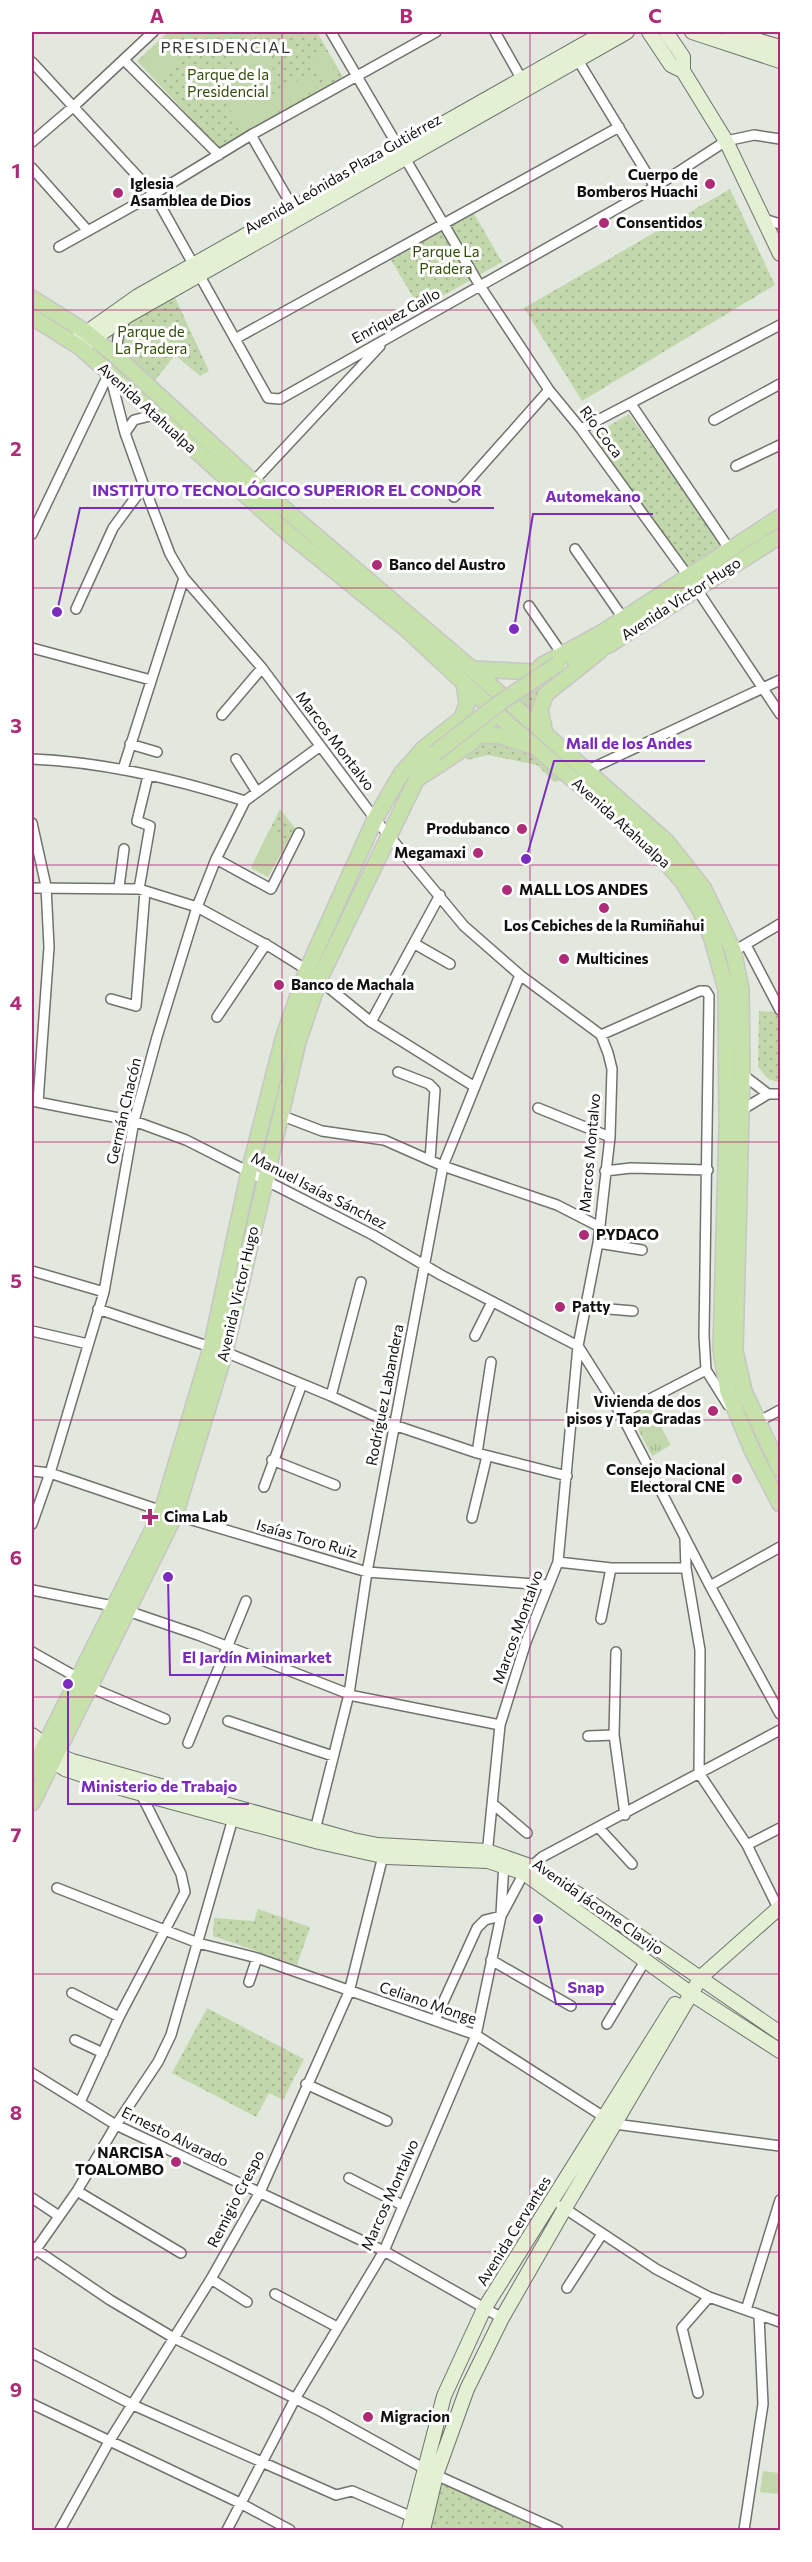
<svg xmlns="http://www.w3.org/2000/svg" width="812" height="2562" font-family="Commissioner,sans-serif">
	<style>
		.grass { fill: url(#grass-tufts) }
		.park { fill: url(#park-dots) }
		.garden { fill: #c2d8ac }
		.lines { fill: none; stroke-linecap: round; stroke-linejoin: round }
		.street-casing { stroke: #6f736c; stroke-width: 12 }
		.secondary-casing { stroke: #6f736c; stroke-width: 16 }
		.primary-casing { stroke: #c6c6c6; stroke-width: 18 }
		.street { stroke: #fff; stroke-width: 9 }
		.secondary { stroke: #e3f0d4; stroke-width: 14 }
		.primary { stroke: #c7e1aa; stroke-width: 15 }
		.primary-bridge-casing { stroke: #c6c6c6; stroke-width: 18; stroke-linecap: butt }
		.primary-bridge { stroke: #c7e1aa; stroke-width: 15 }
		.grid { fill: none; stroke: #ae2b75; stroke-width: 1.5; stroke-opacity: 0.55 }
		.poi-dot { fill: #ae2b75; stroke: #fff; stroke-width: 2 }
		.labels { text-anchor: middle; stroke-width: 6; stroke-linejoin: round; paint-order: stroke }
		.park-label { font-size: 15px; fill: #324c09; stroke: #fff }
		.street-label { font-size: 15px; fill: #111210; stroke: #fff }
		.poi-label { font-size: 15px; font-weight: bold; fill: #111210; stroke: #fff; text-anchor: start }
		.neighbourhood-label { font-size: 16px; letter-spacing: 1.5px; fill: #343731; stroke: #fff }
		.leader { fill: none; stroke: #7b2cbf; stroke-width: 2 }
		.callout-dot { fill: #7b2cbf; stroke: #fff; stroke-width: 2 }
		.callout-label { font-size: 16px; text-anchor: middle; font-weight: bold; fill: #7b2cbf; stroke: #fff; stroke-width: 6; stroke-linejoin: round; paint-order: stroke }
		.neatline { fill: none; stroke: #ae2b75; stroke-width: 2 }
		.grid-label { font-size: 20px; text-anchor: middle; font-weight: bold; fill: #ae2b75 }
	</style>
	<defs>
		<pattern id="grass-tufts" width="24" height="20" patternUnits="userSpaceOnUse" patternTransform="scale(1.5)"><rect width="24" height="20" fill="#c2d8ac"/><path d="M3 7l-1-3M5 7V3M7 7l1-3M15 17l-1-3M17 17v-4M19 17l1-3" fill="none" stroke="#a6b893"/></pattern>
		<pattern id="park-dots" width="8" height="8" patternUnits="userSpaceOnUse" patternTransform="scale(1.5)"><rect width="8" height="8" fill="#c2d8ac"/><path d="M2 2h.1M6 6h.1" fill="none" stroke="#a6b893" stroke-width="1.8" stroke-linecap="round"/></pattern>
	</defs>
	<rect width="100%" height="100%" fill="#e3e8df"/>
	<path class="grass" d="M650,1407L671,1445L652,1456L633,1420L634,1415Z"/>
	<path class="park" d="M168,32H317L343,77L220,149L137,61Z
		M730,189L775,285L582,401L524,308Z
		M473,212L502,262L420,309L391,260Z
		M173,293L209,371L200,376L175,355L153,383L135,368L121,347C127,314 147,309 173,293Z
		M629,414L724,546L688,572L590,437Z
		M537,687L542,691L532,716L516,699Z
		M502,741L520,745L567,779L554,782L537,765L488,755L467,760L462,751L483,743Z
		M280,809L295,828L268,877L251,868Z
		M759,1011L779,1012L780,1015V1083L768,1079L758,1067Z
		M258,1909L310,1927L297,1965L213,1936L214,1918L254,1921Z
		M207,2008L304,2059L283,2100L269,2093L256,2117L172,2073Z
		M439,2480L545,2530H427Z"/>
	<path class="garden" d="M175,32L195,50L162,81L144,61Z
		M257,43L279,79L255,93L233,57Z
		M322,49L336,73L324,80L310,56Z
		M311,75L316,79L317,86L311,92L248,129L241,131L228,106L231,100L238,96C243,97 247,100 251,101C263,104 293,79 311,75Z
		M269,830L288,840L268,877L251,868Z
		M763,2471L780,2473V2494L760,2492Z"/>
	<g class="lines">
		<defs>
			<path id="street" d="M331,32L480,286L549,390L581,429L688,576L780,714
				M495,32L521,78
				M576,57L655,187
				M124,60L219,155
				M32,62L154,194L268,398L280,399L655,187L726,141L754,135L780,139
				M251,135L296,213
				M32,142L73,107L153,32
				M32,168L88,231
				M764,219L780,224
				M59,247L154,194L251,135L436,32
				M235,339L619,127
				M116,359L118,337L126,317
				M110,375L125,433L144,486L170,554L184,578L262,668L375,819L464,926L520,975L601,1035L608,1053L612,1069L610,1137L598,1243L578,1346L558,1562L526,1642L500,1725L487,1855
				M631,404L730,550
				M714,420L780,384
				M581,429L780,325
				M125,433L134,420L154,415
				M736,466L780,445
				M253,482L380,346
				M454,497L549,390
				M32,534L110,371
				M575,549L623,618
				M529,606L562,654
				M76,609L113,528L144,486
				M32,648L151,680
				M222,715L262,668
				M130,744L157,752
				M32,759C104,762 176,779 245,801
				M236,759L257,792
				M123,769L184,578
				M586,771L780,680
				M32,823L46,886L49,947L38,1102
				M216,859L271,889L299,833
				M119,887L124,849
				M32,888L139,889L197,907L272,948L307,970L371,1022L475,1087
				M139,889L150,826L137,821L148,776
				M415,944L450,964
				M746,945L780,1010
				M741,947L780,924
				M111,999L136,1006L145,891
				M217,1017L266,944
				M371,1022L440,895
				M601,1035L700,991H706L709,996L704,1336L706,1370L728,1405
				M398,1072L429,1084L435,1090L430,1160
				M742,1074L768,1094
				M32,1101L134,1121L186,1140L373,1235L441,1275L578,1346L621,1414L710,1586L780,1714
				M538,1108L610,1137
				M740,1111L768,1094H780
				M280,1115L322,1131L384,1140L443,1166L557,1205L598,1226
				M605,1171L631,1168L708,1170
				M598,1243L642,1250
				M32,1271L104,1292
				M586,1307L633,1311
				M98,1309L225,1352L331,1396L394,1425L477,1453L567,1476
				M32,1331L88,1344
				M475,1336L492,1302
				M331,1396L361,1282
				M621,1414L706,1370
				M756,1423L780,1410
				M477,1453L491,1362
				M272,1460L335,1485
				M32,1471L50,1473L162,1511L367,1572L548,1585
				M264,1487L302,1384
				M472,1518L487,1456
				M32,1524L50,1473L104,1292L134,1121L157,1037L197,907L216,859L245,801L319,747
				M685,1539L686,1568L700,1650L699,1773L747,1845L780,1912
				M558,1562L611,1568H686
				M710,1586L780,1547
				M32,1590L113,1606L198,1635L354,1696L500,1725
				M601,1619L611,1568
				M32,1652L78,1678
				M616,1652L614,1735L625,1815
				M89,1687L165,1719
				M228,1721L333,1756
				M588,1736L614,1735
				M188,1743L246,1601
				M493,1804L527,1833
				M599,1828L632,1864
				M315,1830L349,1694L367,1572L443,1166L520,975
				M747,1845L780,1828
				M57,1888L198,1943L257,1958L476,2035L615,2124L780,2146
				M501,1914L504,1862
				M491,1960L571,2006
				M249,1982L257,1958
				M72,1993L119,2017
				M435,2020L477,1928L485,1920L501,1916
				M607,2024L645,1961
				M75,2040L103,2053
				M32,2073L116,2125L384,2251L502,2318
				M306,2084L387,2121
				M80,2102L119,2017L185,1892L181,1874L141,1794
				M349,2178L402,2205
				M77,2191L181,2253
				M32,2198L59,2216
				M561,2206L656,2269L709,2297L780,2322
				M32,2247L110,2300L174,2338L322,2412L436,2475L558,2530
				M32,2255L77,2191L116,2125L158,2062L171,2035L234,1815
				M211,2279L247,2302
				M567,2288L602,2234
				M275,2294L337,2327
				M746,2310L780,2200
				M32,2353L133,2405L336,2495L352,2491L412,2517
				M698,2393L682,2328L709,2297
				M32,2404L242,2504L290,2530
				M60,2530L110,2440L211,2279L260,2192L349,1992L383,1856
				M227,2530L295,2399L384,2251L476,2035L501,1916L524,1873L542,1857L780,1730
				M744,2530L763,2404L759,2316"/>
			<path id="secondary" d="M649,32L671,65L683,71
				M666,32L683,57V71L726,141L780,254
				M692,32L780,61
				M729,32L780,47
				M73,342L138,296L605,32
				M87,343L127,316L627,32
				M32,1735L56,1754L72,1761L353,1840L378,1845L487,1851L530,1866L581,1896L780,2033
				M32,1748L65,1769L124,1789L319,1842L387,1857L488,1861L524,1873L690,1993L780,2051
				M409,2530L444,2396L484,2309L675,2004
				M423,2530L436,2475L467,2389L502,2318L565,2208L701,1977L780,1907"/>
			<path id="primary" d="M32,298L86,332L117,357L253,482L472,669L667,842L704,889L733,950L741,989L742,1074L735,1351L744,1391L780,1469
				M32,317L81,348L288,533L405,628L506,722L655,850L683,882L700,910L712,939L726,989L727,1125L721,1349L728,1392L752,1450L780,1504
				M572,658L609,645L780,536
				M541,666L603,632L780,517
				M472,669L534,672
				M545,734L540,709L546,694L600,651
				M479,735L501,736L529,745
				M420,777C448,758 489,739 497,703
				M32,1771L162,1511L211,1348L249,1172L283,1039L307,970L375,819L401,774L424,748L462,718L467,704L464,682
				M32,1803L175,1515L225,1352L298,1042L319,980L425,762"/>
		</defs>
		<use href="#street" class="street-casing"/>
		<use href="#secondary" class="secondary-casing"/>
		<use href="#primary" class="primary-casing"/>
		<use href="#street" class="street"/>
		<use href="#secondary" class="secondary"/>
		<use href="#primary" class="primary"/>
		<defs>
			<path id="primary-bridge" d="M434,754L498,704L558,664"/>
		</defs>
		<use href="#primary-bridge" class="primary-bridge-casing"/>
		<use href="#primary-bridge" class="primary-bridge"/>
	</g>
	<path class="grid" d="M282,32V2530M530,32V2530M32,310H780M32,588H780M32,865H780M32,1142H780M32,1420H780M32,1697H780M32,1974H780M32,2252H780"/>
	<g class="poi-dot">
		<circle cx="710" cy="184" r="6"/>
		<circle cx="118" cy="193" r="6"/>
		<circle cx="604" cy="223" r="6"/>
		<circle cx="377" cy="565" r="6"/>
		<circle cx="522" cy="829" r="6"/>
		<circle cx="478" cy="853" r="6"/>
		<circle cx="507" cy="890" r="6"/>
		<circle cx="604" cy="908" r="6"/>
		<circle cx="564" cy="959" r="6"/>
		<circle cx="279" cy="985" r="6"/>
		<circle cx="584" cy="1235" r="6"/>
		<circle cx="560" cy="1307" r="6"/>
		<circle cx="713" cy="1411" r="6"/>
		<circle cx="737" cy="1479" r="6"/>
		<path d="M147 1508h6v6h6v6h-6v6h-6v-6h-6v-6h6z"/>
		<circle cx="176" cy="2162" r="6"/>
		<circle cx="368" cy="2417" r="6"/>
	</g>
	<g class="labels">
		<g class="park-label">
			<text x="228" y="80">Parque de la<tspan x="228" dy="17">Presidencial</tspan></text>
			<text x="446" y="257">Parque La<tspan x="446" dy="17">Pradera</tspan></text>
			<text x="151" y="337">Parque de<tspan x="151" dy="17">La Pradera</tspan></text>
		</g>
		<g class="street-label">
			<text transform="translate(343 174) rotate(-30)" y="5">Avenida Leónidas Plaza Gutiérrez</text>
			<text transform="translate(396 316) rotate(-29)" y="5">Enriquez Gallo</text>
			<text transform="translate(147 408) rotate(42)" y="5">Avenida Atahualpa</text>
			<text transform="translate(601 432) rotate(53)" y="5">Río Coca</text>
			<text transform="translate(681 599) rotate(-33)" y="5">Avenida Victor Hugo</text>
			<text transform="translate(335 741) rotate(53)" y="5">Marcos Montalvo</text>
			<text transform="translate(621 823) rotate(42)" y="5">Avenida Atahualpa</text>
			<text transform="translate(124 1111) rotate(-77)" y="5">Germán Chacón</text>
			<text transform="translate(590 1153) rotate(-85)" y="5">Marcos Montalvo</text>
			<text transform="translate(319 1191) rotate(27)" y="5">Manuel Isaías Sánchez</text>
			<text transform="translate(238 1294) rotate(-77)" y="5">Avenida Victor Hugo</text>
			<text transform="translate(385 1395) rotate(-79)" y="5">Rodríguez Labandera</text>
			<text transform="translate(307 1539) rotate(16)" y="5">Isaías Toro Ruiz</text>
			<text transform="translate(518 1627) rotate(-70)" y="5">Marcos Montalvo</text>
			<text transform="translate(598 1907) rotate(35)" y="5">Avenida Jácome Clavijo</text>
			<text transform="translate(428 2003) rotate(19)" y="5">Celiano Monge</text>
			<text transform="translate(175 2137) rotate(26)" y="5">Ernesto Alvarado</text>
			<text transform="translate(390 2195) rotate(-66)" y="5">Marcos Montalvo</text>
			<text transform="translate(236 2199) rotate(-63)" y="5">Remigio Crespo</text>
			<text transform="translate(514 2231) rotate(-58)" y="5">Avenida Cervantes</text>
		</g>
		<g class="poi-label">
			<text x="698" y="180" text-anchor="end">Cuerpo de<tspan x="698" dy="17">Bomberos Huachi</tspan></text>
			<text x="130" y="189">Iglesia<tspan x="130" dy="17">Asamblea de Dios</tspan></text>
			<text x="616" y="228">Consentidos</text>
			<text x="389" y="570">Banco del Austro</text>
			<text x="510" y="834" text-anchor="end">Produbanco</text>
			<text x="466" y="858" text-anchor="end">Megamaxi</text>
			<text x="519" y="895">MALL LOS ANDES</text>
			<text x="604" y="931" text-anchor="middle">Los Cebiches de la Rumiñahui</text>
			<text x="576" y="964">Multicines</text>
			<text x="291" y="990">Banco de Machala</text>
			<text x="596" y="1240">PYDACO</text>
			<text x="572" y="1312">Patty</text>
			<text x="701" y="1407" text-anchor="end">Vivienda de dos<tspan x="701" dy="17">pisos y Tapa Gradas</tspan></text>
			<text x="725" y="1475" text-anchor="end">Consejo Nacional<tspan x="725" dy="17">Electoral CNE</tspan></text>
			<text x="164" y="1522">Cima Lab</text>
			<text x="164" y="2158" text-anchor="end">NARCISA<tspan x="164" dy="17">TOALOMBO</tspan></text>
			<text x="380" y="2422">Migracion</text>
		</g>
		<g class="neighbourhood-label">
			<text x="226" y="53">PRESIDENCIAL</text>
		</g>
	</g>
	<path class="leader" d="M57 612L80 508H494M514 629L533 514H653M526 859L554 761H705M168 1577L170 1675H344M68 1684L68 1804H249M538 1919L556 2004H616"/>
	<g class="callout-dot">
		<circle cx="57" cy="612" r="6"/>
		<circle cx="514" cy="629" r="6"/>
		<circle cx="526" cy="859" r="6"/>
		<circle cx="168" cy="1577" r="6"/>
		<circle cx="68" cy="1684" r="6"/>
		<circle cx="538" cy="1919" r="6"/>
	</g>
	<g class="callout-label">
		<text x="287" y="496">INSTITUTO TECNOLÓGICO SUPERIOR EL CONDOR</text>
		<text x="593" y="502">Automekano</text>
		<text x="629" y="749">Mall de los Andes</text>
		<text x="257" y="1663">El Jardín Minimarket</text>
		<text x="159" y="1792">Ministerio de Trabajo</text>
		<text x="586" y="1993">Snap</text>
	</g>
	<rect width="812" height="2562" fill="none" stroke="#ffffff" stroke-width="66"/>
	<rect x="33" y="33" width="746" height="2496" class="neatline"/>
	<g class="grid-label">
		<text x="157" y="23">A</text>
		<text x="406" y="23">B</text>
		<text x="655" y="23">C</text>
		<text x="16" y="178">1</text>
		<text x="16" y="456">2</text>
		<text x="16" y="733">3</text>
		<text x="16" y="1010">4</text>
		<text x="16" y="1288">5</text>
		<text x="16" y="1565">6</text>
		<text x="16" y="1842">7</text>
		<text x="16" y="2120">8</text>
		<text x="16" y="2397">9</text>
	</g>
</svg>
